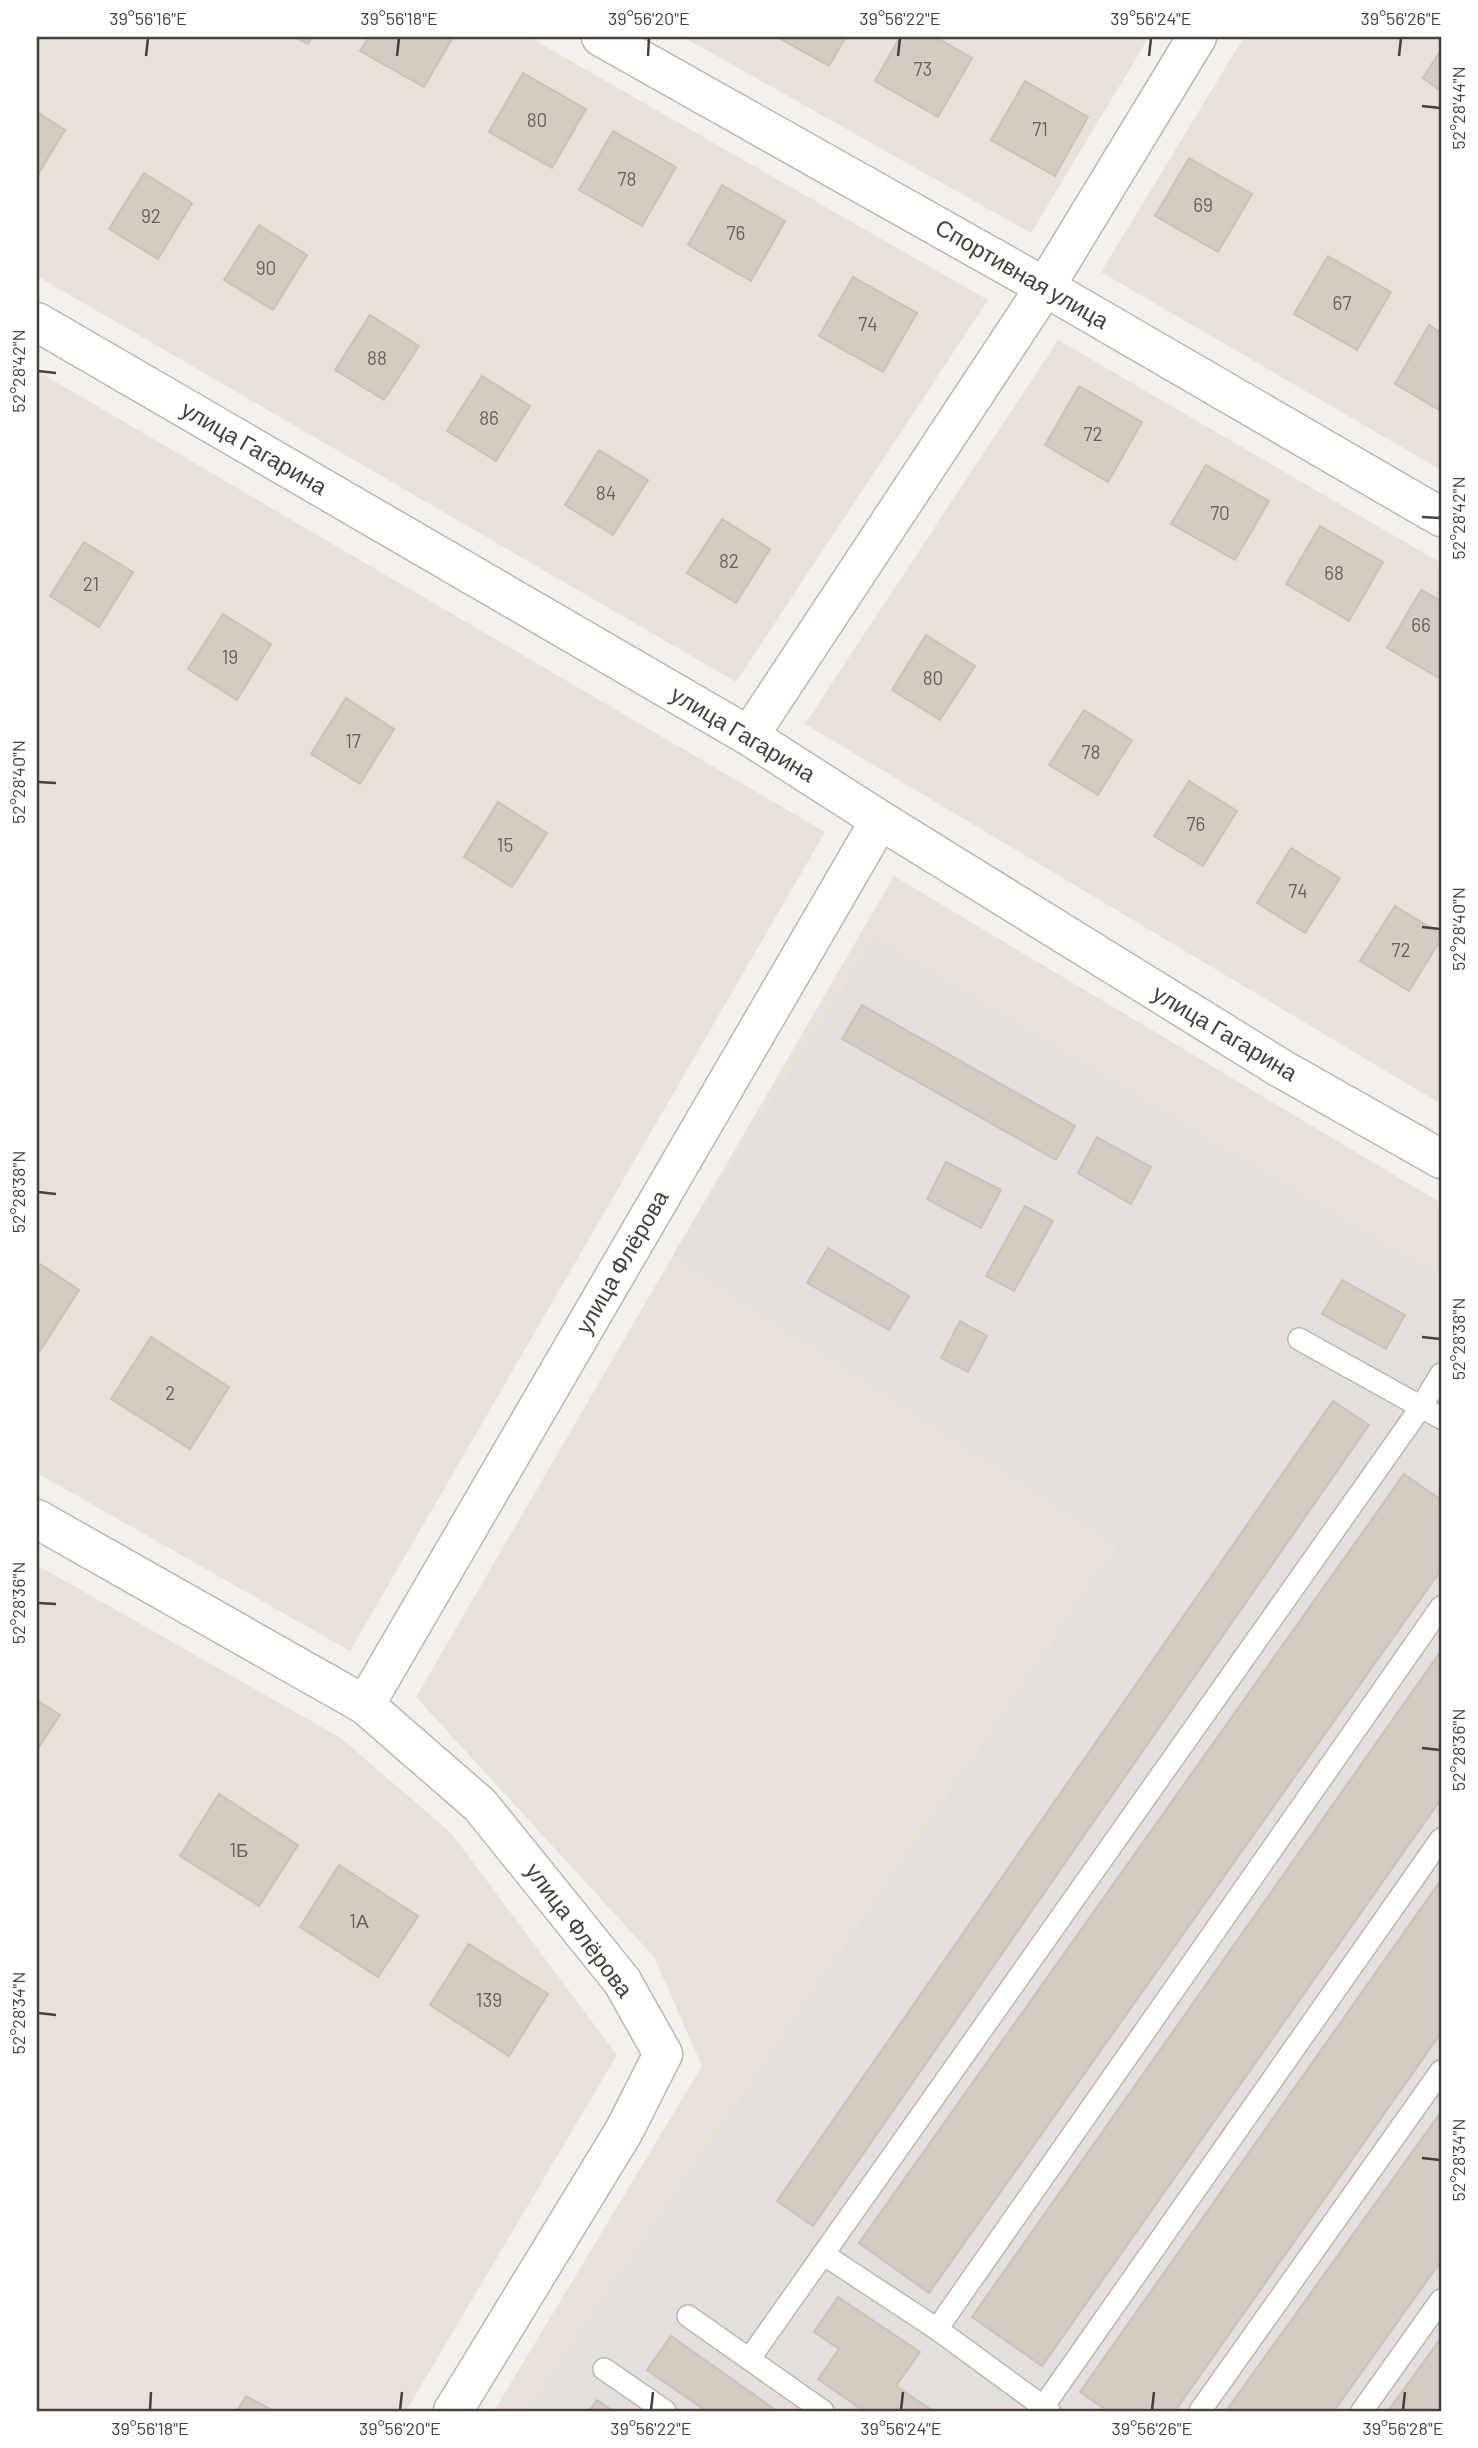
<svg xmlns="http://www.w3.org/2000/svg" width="1478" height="2448" font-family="Barlow,sans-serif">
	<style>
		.residential { fill: #e7e1da }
		.industrial { fill: #e4dfdc }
		.building { fill: #d4cbc2; stroke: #cec1b6; stroke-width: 2 }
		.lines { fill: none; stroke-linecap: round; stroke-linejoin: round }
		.lane-casing { stroke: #beb7af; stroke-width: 24 }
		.street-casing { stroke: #beb7af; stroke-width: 41 }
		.lane { stroke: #fff; stroke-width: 21 }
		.street { stroke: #fff; stroke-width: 38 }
		.ticks { fill: none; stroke: #47403a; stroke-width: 2.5 }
		.labels { text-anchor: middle; stroke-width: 5; stroke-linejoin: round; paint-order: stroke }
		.number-label { font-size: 19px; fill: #6a635c }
		.street-label { font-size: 23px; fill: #47403a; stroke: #fff }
		.neatline { fill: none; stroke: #47403a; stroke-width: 2.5 }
		.ticks-label { font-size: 18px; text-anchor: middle; fill: #47403a }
	</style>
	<rect width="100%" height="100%" fill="#f4f0eb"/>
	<path class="residential" d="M37,37H529L988,300L736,682L37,276Z
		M683,37H1149L1031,233Z
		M1244,37H1441V470L1101,272Z
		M1058,340L1441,563V1104L805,724Z
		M37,371L825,832L350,1651L37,1473Z
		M894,876L1441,1203V2411H494L702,2066L654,1957L416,1697Z
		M37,1565L341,1738L451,1833L617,2055L406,2411H37Z"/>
	<path class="industrial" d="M875,940L1342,1221L1441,1278V2411H528L1119,1545L673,1254Z"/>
	<path class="building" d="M295,37H312L308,44Z
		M369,37H453L424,87L360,51Z
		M777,37H846L829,66Z
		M900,37H935L972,58L938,117L875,81Z
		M1441,50V91L1423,78Z
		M523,73L586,109L552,168L489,132Z
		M1025,81L1088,117L1055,176L991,140Z
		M37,112L65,130L37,176Z
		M613,131L676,167L642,226L579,190Z
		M1189,158L1252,194L1218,252L1155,216Z
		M144,173L192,203L158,259L109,229Z
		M722,185L785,221L751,281L688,245Z
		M259,225L307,255L273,310L224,280Z
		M1328,256L1391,292L1357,350L1294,314Z
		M853,277L917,313L883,372L819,336Z
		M370,315L419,346L384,400L335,370Z
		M1429,325L1441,333V411L1395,384Z
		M482,376L530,406L496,461L447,431Z
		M1079,386L1142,422L1108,482L1045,445Z
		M599,450L648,480L613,535L565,505Z
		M1206,465L1269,501L1235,560L1171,524Z
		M722,519L770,549L736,603L687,573Z
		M1320,526L1383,562L1349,621L1286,584Z
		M84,542L133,572L99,627L50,596Z
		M1421,590L1441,601V679L1387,648Z
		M223,614L271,644L237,700L188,669Z
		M926,635L975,666L940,720L892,690Z
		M346,698L394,729L360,784L311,754Z
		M1084,710L1132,740L1098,795L1049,765Z
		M1189,781L1237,811L1203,866L1154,836Z
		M498,802L547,833L512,887L464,857Z
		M1291,848L1340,878L1305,933L1257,903Z
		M1395,906L1441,934V939L1409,991L1360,961Z
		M862,1005L1075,1126L1056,1160L842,1039Z
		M1097,1137L1151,1167L1131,1204L1078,1173Z
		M946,1162L1001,1190L981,1228L927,1199Z
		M1025,1206L1053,1221L1014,1291L986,1276Z
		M828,1248L909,1296L889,1330L807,1283Z
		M37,1262L79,1290L40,1351L37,1348Z
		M1342,1280L1405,1315L1386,1349L1322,1314Z
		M960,1321L987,1336L968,1372L941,1358Z
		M151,1337L229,1387L190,1449L111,1399Z
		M1333,1401L1369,1425L813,2226L777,2201Z
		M1404,1474L1441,1500V1570L929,2293L859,2243Z
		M1441,1651V1799L1042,2366L972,2317Z
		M37,1700L60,1715L37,1750Z
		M219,1794L298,1845L259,1906L180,1856Z
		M339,1865L418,1916L378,1977L300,1927Z
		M1441,1880V2033L1175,2411H1108L1080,2392Z
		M469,1944L548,1994L509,2056L430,2005Z
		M1441,2112V2261L1334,2411H1226Z
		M838,2297L920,2352L896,2386L933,2411H864L818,2379L839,2349L814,2332Z
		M671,2336L777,2411H706L647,2370Z
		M1441,2338V2411H1388Z
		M246,2396L274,2411H237Z
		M597,2400L613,2411H589Z"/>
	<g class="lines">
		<defs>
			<path id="lane" d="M1299,1339L1441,1418
				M823,2254L937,2329L1049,2411
				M688,2316L823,2411
				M937,2329L1441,1607
				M750,2358L1421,1407L1441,1374
				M604,2369L665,2411
				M1043,2407L1441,1839
				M1200,2411L1441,2071
				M1362,2411L1441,2300"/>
			<path id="street" d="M601,37L1045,287L1441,517
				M37,322L749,736L880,820L1282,1069L1441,1159
				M749,736L1045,287L1197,37
				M37,1519L365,1705L480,1805L622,1981L663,2054L624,2131L453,2411
				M365,1705L880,820"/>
		</defs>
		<use href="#lane" class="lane-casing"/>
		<use href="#street" class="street-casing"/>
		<use href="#lane" class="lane"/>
		<use href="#street" class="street"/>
	</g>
	<path class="ticks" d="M146,56L148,38M397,56L399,38M648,56L649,38M898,56L900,38M1149,56L1151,38M1399,56L1401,38M1422,106L1440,108M38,371L56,373M1422,517L1440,518M38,782L56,783M1422,927L1440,929M38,1192L56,1194M1422,1337L1440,1339M38,1603L56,1604M1422,1748L1440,1750M38,2013L56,2015M1422,2158L1440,2160M150,2410L151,2392M400,2410L402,2392M651,2410L653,2392M901,2410L903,2392M1152,2410L1154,2392M1403,2410L1405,2392"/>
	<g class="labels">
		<g class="number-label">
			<text x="923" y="76">73</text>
			<text x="537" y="127">80</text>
			<text x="1040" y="136">71</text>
			<text x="627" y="186">78</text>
			<text x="1203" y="212">69</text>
			<text x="151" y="223">92</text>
			<text x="736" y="240">76</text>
			<text x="266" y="275">90</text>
			<text x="1342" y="310">67</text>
			<text x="868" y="331">74</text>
			<text x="377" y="365">88</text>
			<text x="489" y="425">86</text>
			<text x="1093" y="441">72</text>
			<text x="606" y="500">84</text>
			<text x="1220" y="520">70</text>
			<text x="729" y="568">82</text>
			<text x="1334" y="580">68</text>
			<text x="91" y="591">21</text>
			<text x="1421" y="632">66</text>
			<text x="230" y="664">19</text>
			<text x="933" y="685">80</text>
			<text x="353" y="748">17</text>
			<text x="1091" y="759">78</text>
			<text x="1196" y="831">76</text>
			<text x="505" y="852">15</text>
			<text x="1298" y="898">74</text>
			<text x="1401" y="957">72</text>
			<text x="170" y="1400">2</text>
			<text x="239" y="1857">1Б</text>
			<text x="359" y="1928">1А</text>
			<text x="489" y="2007">139</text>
		</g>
		<g class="street-label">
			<text transform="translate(1022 274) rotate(30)" y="8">Спортивная улица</text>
			<text transform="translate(254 448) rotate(30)" y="8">улица Гагарина</text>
			<text transform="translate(743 734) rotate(31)" y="8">улица Гагарина</text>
			<text transform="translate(1225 1033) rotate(31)" y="8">улица Гагарина</text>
			<text transform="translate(622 1262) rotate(-60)" y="8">улица Флёрова</text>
			<text transform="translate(579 1930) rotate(53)" y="8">улица Флёрова</text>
		</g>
	</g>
	<rect width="1478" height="2448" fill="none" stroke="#ffffff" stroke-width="77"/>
	<rect x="38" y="38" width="1402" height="2372" class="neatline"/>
	<g class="ticks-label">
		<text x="148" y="25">39°56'16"E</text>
		<text x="399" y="25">39°56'18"E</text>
		<text x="649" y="25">39°56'20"E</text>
		<text x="900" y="25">39°56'22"E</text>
		<text x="1151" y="25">39°56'24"E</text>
		<text x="1401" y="25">39°56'26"E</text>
		<text transform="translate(1459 108) rotate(-90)" y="6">52°28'44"N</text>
		<text transform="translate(19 371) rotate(-90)" y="6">52°28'42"N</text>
		<text transform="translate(1459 518) rotate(-90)" y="6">52°28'42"N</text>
		<text transform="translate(19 782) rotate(-90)" y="6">52°28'40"N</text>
		<text transform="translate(1459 929) rotate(-90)" y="6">52°28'40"N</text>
		<text transform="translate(19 1192) rotate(-90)" y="6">52°28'38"N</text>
		<text transform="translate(1459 1339) rotate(-90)" y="6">52°28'38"N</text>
		<text transform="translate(19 1603) rotate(-90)" y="6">52°28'36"N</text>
		<text transform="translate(1459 1750) rotate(-90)" y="6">52°28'36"N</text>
		<text transform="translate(19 2013) rotate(-90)" y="6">52°28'34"N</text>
		<text transform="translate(1459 2160) rotate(-90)" y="6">52°28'34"N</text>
		<text x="150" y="2435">39°56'18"E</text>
		<text x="400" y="2435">39°56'20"E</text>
		<text x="651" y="2435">39°56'22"E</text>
		<text x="901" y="2435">39°56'24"E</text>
		<text x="1152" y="2435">39°56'26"E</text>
		<text x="1403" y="2435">39°56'28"E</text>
	</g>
</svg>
